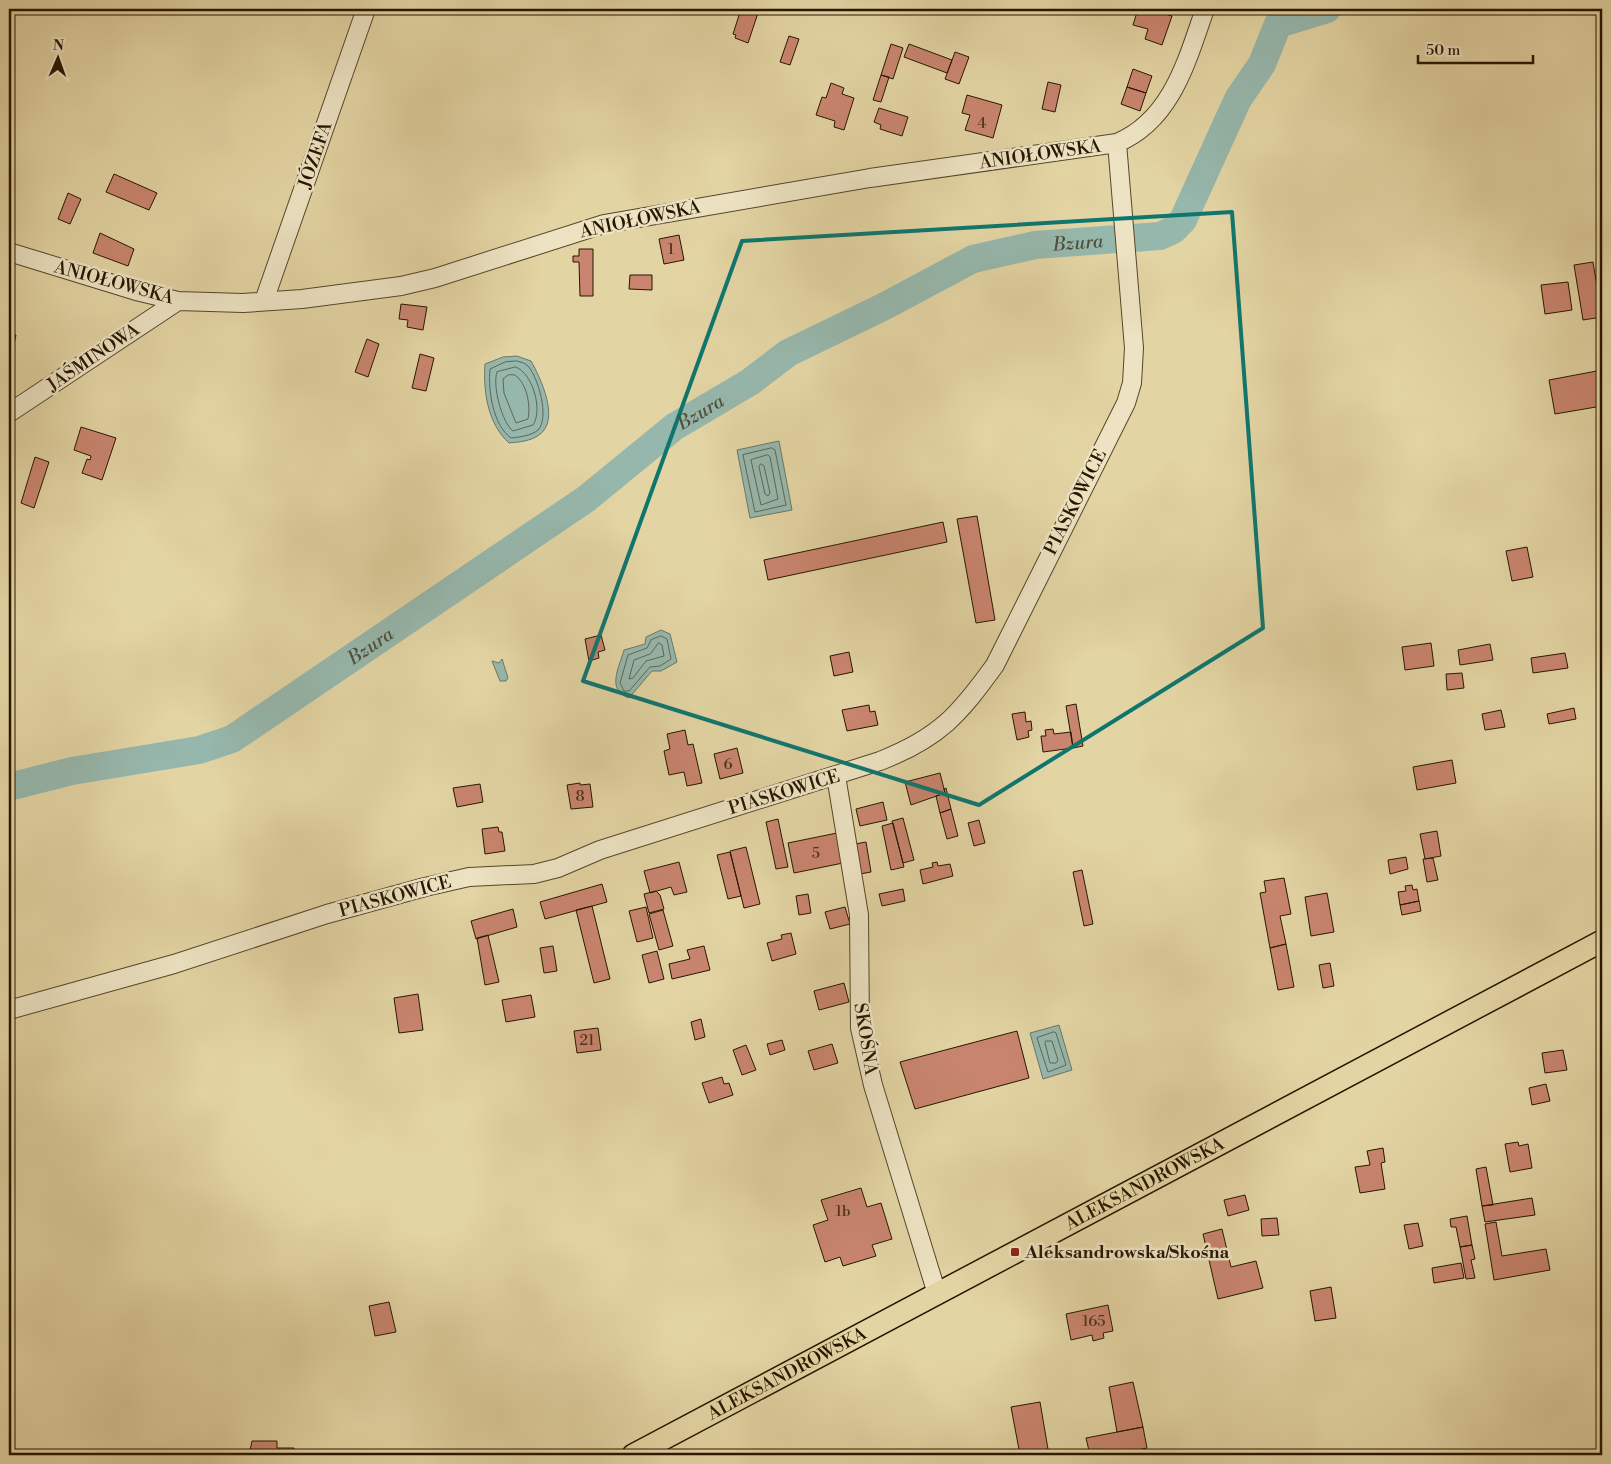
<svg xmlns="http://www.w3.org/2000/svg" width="1611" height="1464" font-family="'Libre Bodoni',serif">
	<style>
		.water { fill: #96b7ac; stroke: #697767 }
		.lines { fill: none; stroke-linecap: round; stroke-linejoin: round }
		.shore { stroke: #5e6656; stroke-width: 1 }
		.river { stroke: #96b7ac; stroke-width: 28 }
		.building { fill: #c9856f; stroke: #261600 }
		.minor-casing { stroke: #554629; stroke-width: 20 }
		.major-casing { stroke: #261600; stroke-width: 24 }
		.minor { stroke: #ede3c3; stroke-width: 18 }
		.major { stroke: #e3d4a3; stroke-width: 21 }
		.marked { fill: none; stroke: #0f766e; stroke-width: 4; stroke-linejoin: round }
		.poi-dot { fill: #8f2418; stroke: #ede3c3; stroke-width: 2 }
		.labels { text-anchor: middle; stroke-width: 5; stroke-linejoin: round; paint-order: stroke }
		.number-label { font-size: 15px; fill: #4f321c }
		.street-label { font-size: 18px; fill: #261600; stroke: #ede3c3 }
		.poi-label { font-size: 18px; font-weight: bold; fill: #261600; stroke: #ede3c3; text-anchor: start }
		.water-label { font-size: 19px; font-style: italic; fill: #4d4e3c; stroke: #ede3c3 }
	</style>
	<rect width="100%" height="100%" fill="#e3d4a3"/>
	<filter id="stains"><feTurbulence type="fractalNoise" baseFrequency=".004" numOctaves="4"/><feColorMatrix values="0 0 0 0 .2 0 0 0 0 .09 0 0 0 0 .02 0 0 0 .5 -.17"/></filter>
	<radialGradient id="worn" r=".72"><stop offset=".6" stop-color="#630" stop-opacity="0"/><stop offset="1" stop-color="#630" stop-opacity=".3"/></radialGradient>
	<path class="water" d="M517,356L531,361C540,377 561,420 539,435C531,441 519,442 509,443C488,424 483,392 485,364L503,357Z
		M779,441L792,510L750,518L737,450Z
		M661,630L670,634L677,662L661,671H652L629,698C606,690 619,668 624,650L645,644L646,637Z
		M502,659L508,678L506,681H500L492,661L499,663Z
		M1059,1025L1072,1070L1043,1079L1030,1033Z"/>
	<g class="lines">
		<path class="shore" d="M517,361C520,362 525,363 528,366C538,377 550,418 538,430C531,436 519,437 511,438C493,425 488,391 490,369L505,362Z
			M516,367C533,374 543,410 533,425L513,431C502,423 492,385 497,372Z
			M515,375C527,383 531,406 528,419L516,423L504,393L503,379L508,375Z
			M772,448L775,450L786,505L755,512L743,455Z
			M768,455L770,457L778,499L761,505L751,460Z
			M761,464L764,466L770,493L768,496L765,494L759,467Z
			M661,636L667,639L671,659L660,666L650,667L629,691H624L620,683L628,655L647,648L651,640Z
			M659,643L662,645L664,656L646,661L633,678L629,679L634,660L650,654Z
			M1054,1032L1056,1033L1066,1065L1048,1072L1037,1038Z
			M1046,1041H1052L1058,1060L1056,1063H1050L1045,1043Z"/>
		<path class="river" id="s1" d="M9,787L72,771L199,750L232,739L586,499L674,427L750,382L788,353L885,306L973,259L1035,245L1160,236L1173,230L1183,220L1238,99L1262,64L1278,24L1327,9"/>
	</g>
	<path class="building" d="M741,9L758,13L748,43L735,38L736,35L733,34Z
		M1138,9L1154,14L1155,11L1172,16L1162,45L1145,39L1148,29L1133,25Z
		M789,36L799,39L790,65L780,62Z
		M891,44L903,48L893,79L881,75Z
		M909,44L952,60L947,73L904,57Z
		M955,52L969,57L959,84L945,79Z
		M1133,69L1152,76L1146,93L1127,87Z
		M881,75L889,77L881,102L873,100Z
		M1048,82L1061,85L1055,112L1042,109Z
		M831,83L844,88L842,94L854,98L844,130L834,127L835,121L816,115L822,97L826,98Z
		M1127,87L1146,93L1140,111L1121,104Z
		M967,95L1002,105L993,138L965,130L970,115L962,113Z
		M879,108L908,117L902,136L880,129L881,125L874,122Z
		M114,174L157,193L149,210L106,192Z
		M68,193L81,199L70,224L58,219Z
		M100,233L134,249L128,266L93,253Z
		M679,235L684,260L664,264L659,239Z
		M579,249H593V296H580L579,262H573V256H579Z
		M1593,262L1602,317L1583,320L1574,265Z
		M630,275H652V290L629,289Z
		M1568,282L1572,310L1545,314L1541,285Z
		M401,304L427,307L423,330L407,327L408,320L399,319Z
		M9,334L16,335L10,362H9Z
		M367,339L379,344L368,377L355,372Z
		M420,354L434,358L426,391L412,388Z
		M1602,370V406L1555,414L1549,380Z
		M81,427L116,438L102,480L82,473L87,459L90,460L91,456L74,450Z
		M35,457L49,462L34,508L21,503Z
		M977,516L995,620L976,623L957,519Z
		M943,522L947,542L768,580L764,560Z
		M1527,547L1533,577L1512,581L1506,551Z
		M601,635L605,650L598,652L599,658L589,661L585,639Z
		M1431,643L1434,666L1405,670L1402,647Z
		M1490,644L1493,660L1460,665L1458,650Z
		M849,652L853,672L834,676L830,656Z
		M1565,653L1568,668L1533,673L1531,658Z
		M1462,673L1464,688L1447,690L1446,674Z
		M1076,704L1083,746L1073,748L1066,706Z
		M869,705L870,712L875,711L878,725L847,731L842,710Z
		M1574,708L1576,719L1549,724L1547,714Z
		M1501,710L1505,727L1485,730L1482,714Z
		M1025,712L1026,722L1031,721L1032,730L1028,731L1029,737L1017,740L1012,714Z
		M1053,729L1054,734L1071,732L1073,748L1043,752L1041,736H1046L1045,730Z
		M685,730L688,745L693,744L702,783L687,786L684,772L669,775L664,751L670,749L667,734Z
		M737,748L743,773L720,779L714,754Z
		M1452,760L1456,783L1417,790L1413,767Z
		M940,773L945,793L911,805L905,782Z
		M580,783V785L590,784L593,807L571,809L567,785Z
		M480,784L483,802L457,807L453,788Z
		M946,788L951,809L940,813L936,796L945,793L944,789Z
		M883,802L887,820L860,826L856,809Z
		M951,809L958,836L947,839L940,813Z
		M903,818L914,860L903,863L892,821Z
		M778,819L788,867L776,869L766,822Z
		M979,820L985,843L974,846L968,823Z
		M893,823L904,867L891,870L882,826Z
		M498,827L499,832H502L505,851L485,854L482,829Z
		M1437,831L1441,856L1425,859L1420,834Z
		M837,833L843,863L794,873L788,843Z
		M866,842L871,872L860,874L855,844Z
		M746,847L760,904L744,908L730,851Z
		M730,852L741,896L728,899L717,855Z
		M1406,857L1408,869L1390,874L1388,860Z
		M1433,858L1438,880L1427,882L1423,859Z
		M679,862L687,892L674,895L671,887L650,893L644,871Z
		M937,862L938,866L950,864L953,876L923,884L920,870L933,867L932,863Z
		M1082,870L1093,924L1084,926L1073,872Z
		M1284,878L1291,914L1280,916L1286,944L1270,948L1260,893L1266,892L1264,881Z
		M602,884L607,902L545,919L540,902Z
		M1412,885L1413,890L1417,889L1419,901L1400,905L1398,892L1406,891L1405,886Z
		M903,889L905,901L882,906L879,894Z
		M656,891L660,895L664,909L649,913L644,894Z
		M1327,893L1334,932L1311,936L1305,897Z
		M808,894L811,913L799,915L796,896Z
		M1419,901L1421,911L1402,915L1400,905Z
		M592,906L610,979L594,983L576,910Z
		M646,907L653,938L637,942L629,911Z
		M845,907L850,924L830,929L825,912Z
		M513,909L517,927L476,939L471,921Z
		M663,910L673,946L659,950L649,914Z
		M791,933L796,954L772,961L767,943L782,939L781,935Z
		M488,935L499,982L485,985L477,938Z
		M1286,944L1294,987L1278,990L1270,948Z
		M553,946L557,971L544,973L540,948Z
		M704,946L710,970L672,979L669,964L690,959L687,950Z
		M657,951L664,979L649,983L642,955Z
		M1330,963L1334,986L1323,988L1319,965Z
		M844,983L849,1002L819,1010L814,991Z
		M418,994L423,1030L399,1033L394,998Z
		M531,995L535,1017L506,1022L502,1000Z
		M701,1019L705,1037L695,1040L691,1022Z
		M598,1028L601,1050L577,1053L574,1031Z
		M1017,1031L1029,1078L915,1109L900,1062Z
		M782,1040L785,1050L770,1055L767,1044Z
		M832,1044L838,1063L814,1070L808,1051Z
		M746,1045L756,1070L742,1075L733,1050Z
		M1563,1050L1567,1070L1545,1073L1542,1053Z
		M722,1077L724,1084L729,1083L733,1095L709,1103L702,1083Z
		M1546,1084L1550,1101L1532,1105L1529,1088Z
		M1518,1142L1519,1146L1528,1144L1532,1168L1510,1172L1505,1144Z
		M1383,1148L1385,1162L1381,1163L1385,1189L1360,1193L1355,1167L1370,1165L1367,1151Z
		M1486,1167L1493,1205L1482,1206L1476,1169Z
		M861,1188L867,1207L881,1203L892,1239L872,1245L876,1256L843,1266L840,1257L825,1262L813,1225L828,1220L821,1200Z
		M1245,1195L1249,1210L1228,1216L1224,1200Z
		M1532,1198L1535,1215L1485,1222L1482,1206Z
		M1467,1216L1472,1245L1460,1247L1456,1227H1451L1450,1219Z
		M1277,1218L1279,1235L1262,1236L1261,1219Z
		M1496,1222L1502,1256L1546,1249L1550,1270L1494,1280L1485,1224Z
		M1418,1223L1423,1246L1409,1249L1404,1225Z
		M1222,1229L1231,1267L1256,1261L1263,1288L1218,1299L1203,1234Z
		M1472,1245L1475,1259L1471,1260L1475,1278L1466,1279L1460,1247Z
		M1461,1263L1464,1278L1434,1283L1432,1268Z
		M1331,1287L1336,1318L1315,1321L1310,1291Z
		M389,1302L396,1332L375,1336L369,1306Z
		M1108,1305L1113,1331L1103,1333L1104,1338L1093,1341L1092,1335L1071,1340L1066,1314Z
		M1133,1382L1143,1427L1117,1432L1109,1387Z
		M1040,1402L1049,1455H1020L1011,1407Z
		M1143,1427L1147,1448L1112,1455H1090L1086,1438Z
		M252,1441H277V1448H294V1455H249Z
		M361,1450L362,1455H337V1454Z
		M1060,1450L1061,1455H1049V1452Z
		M540,1451L545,1452V1455H527Z"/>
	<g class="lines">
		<defs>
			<path id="minor" d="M9,252L136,291L178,301L243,303L302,299L401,286L435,278L604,224L870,178L1117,143C1172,120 1187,60 1205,9
				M264,301L366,9
				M9,413L178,301
				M836,776L859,915L860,1028L873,1085L937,1294
				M9,1010L174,964L327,914L425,887L469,877L534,874L558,868L600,850L880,761C939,738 959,715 995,665L1126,403L1132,383L1134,348L1117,143"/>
			<g id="major">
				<path id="s2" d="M633,1455L1602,941"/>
			</g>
		</defs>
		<use href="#minor" class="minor-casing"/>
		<use href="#major" class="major-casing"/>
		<use href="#minor" class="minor"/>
		<use href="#major" class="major"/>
	</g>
	<path class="marked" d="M1232,212L1263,628L979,805L583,681L742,241Z"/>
	<rect class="poi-dot" x="1010" y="1247" width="10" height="10" rx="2.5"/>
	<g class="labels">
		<g class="number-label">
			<text x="982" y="128">4</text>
			<text x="671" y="254">1</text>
			<text x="728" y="769">6</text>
			<text x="580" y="801">8</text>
			<text x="816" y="858">5</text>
			<text x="587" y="1045">21</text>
			<text x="843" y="1216">1b</text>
			<text x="1094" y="1326">165</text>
		</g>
		<g class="street-label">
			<text transform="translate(1040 154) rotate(-8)" y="6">ANIOŁOWSKA</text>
			<text transform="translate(315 155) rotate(-71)" y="6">JÓZEFA</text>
			<text transform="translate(640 219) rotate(-12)" y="6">ANIOŁOWSKA</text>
			<text transform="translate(114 282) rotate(15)" y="6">ANIOŁOWSKA</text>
			<text transform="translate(93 357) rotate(-34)" y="6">JAŚMINOWA</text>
			<text transform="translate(1075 502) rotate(-63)" y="6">PIASKOWICE</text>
			<text transform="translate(784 792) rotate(-17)" y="6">PIASKOWICE</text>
			<text transform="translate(395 896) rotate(-15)" y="6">PIASKOWICE</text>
			<text transform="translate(866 1039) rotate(81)" y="6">SKOŚNA</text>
			<text dy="6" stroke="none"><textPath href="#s2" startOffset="579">ALEKSANDROWSKA</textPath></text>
			<text dy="6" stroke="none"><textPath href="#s2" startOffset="174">ALEKSANDROWSKA</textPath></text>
		</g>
		<g class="poi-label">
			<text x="1025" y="1258">Aleksandrowska/Skośna</text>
		</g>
		<g class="water-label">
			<text dy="7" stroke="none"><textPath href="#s1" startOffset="1220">Bzura</textPath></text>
			<text dy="7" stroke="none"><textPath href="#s1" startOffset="800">Bzura</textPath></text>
			<text dy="7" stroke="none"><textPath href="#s1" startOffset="395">Bzura</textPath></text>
		</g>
	</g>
	<rect width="1611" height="1464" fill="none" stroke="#e3d4a3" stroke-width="30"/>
	<rect x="10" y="10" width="1591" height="1444" fill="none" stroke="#261600" stroke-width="2.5"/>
	<rect x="15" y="15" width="1581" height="1434" fill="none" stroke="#261600"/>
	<g transform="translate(58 58) rotate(2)" stroke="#ede3c3" stroke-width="4" paint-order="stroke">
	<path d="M0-4L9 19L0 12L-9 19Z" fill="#261600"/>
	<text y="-8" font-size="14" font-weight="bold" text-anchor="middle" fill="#261600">N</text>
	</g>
	<path d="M1418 55v8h115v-8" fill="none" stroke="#261600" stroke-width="2.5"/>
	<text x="1426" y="55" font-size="15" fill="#261600" stroke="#ede3c3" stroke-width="4" paint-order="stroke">50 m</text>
	<rect width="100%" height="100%" filter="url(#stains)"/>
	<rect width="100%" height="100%" fill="url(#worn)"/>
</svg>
